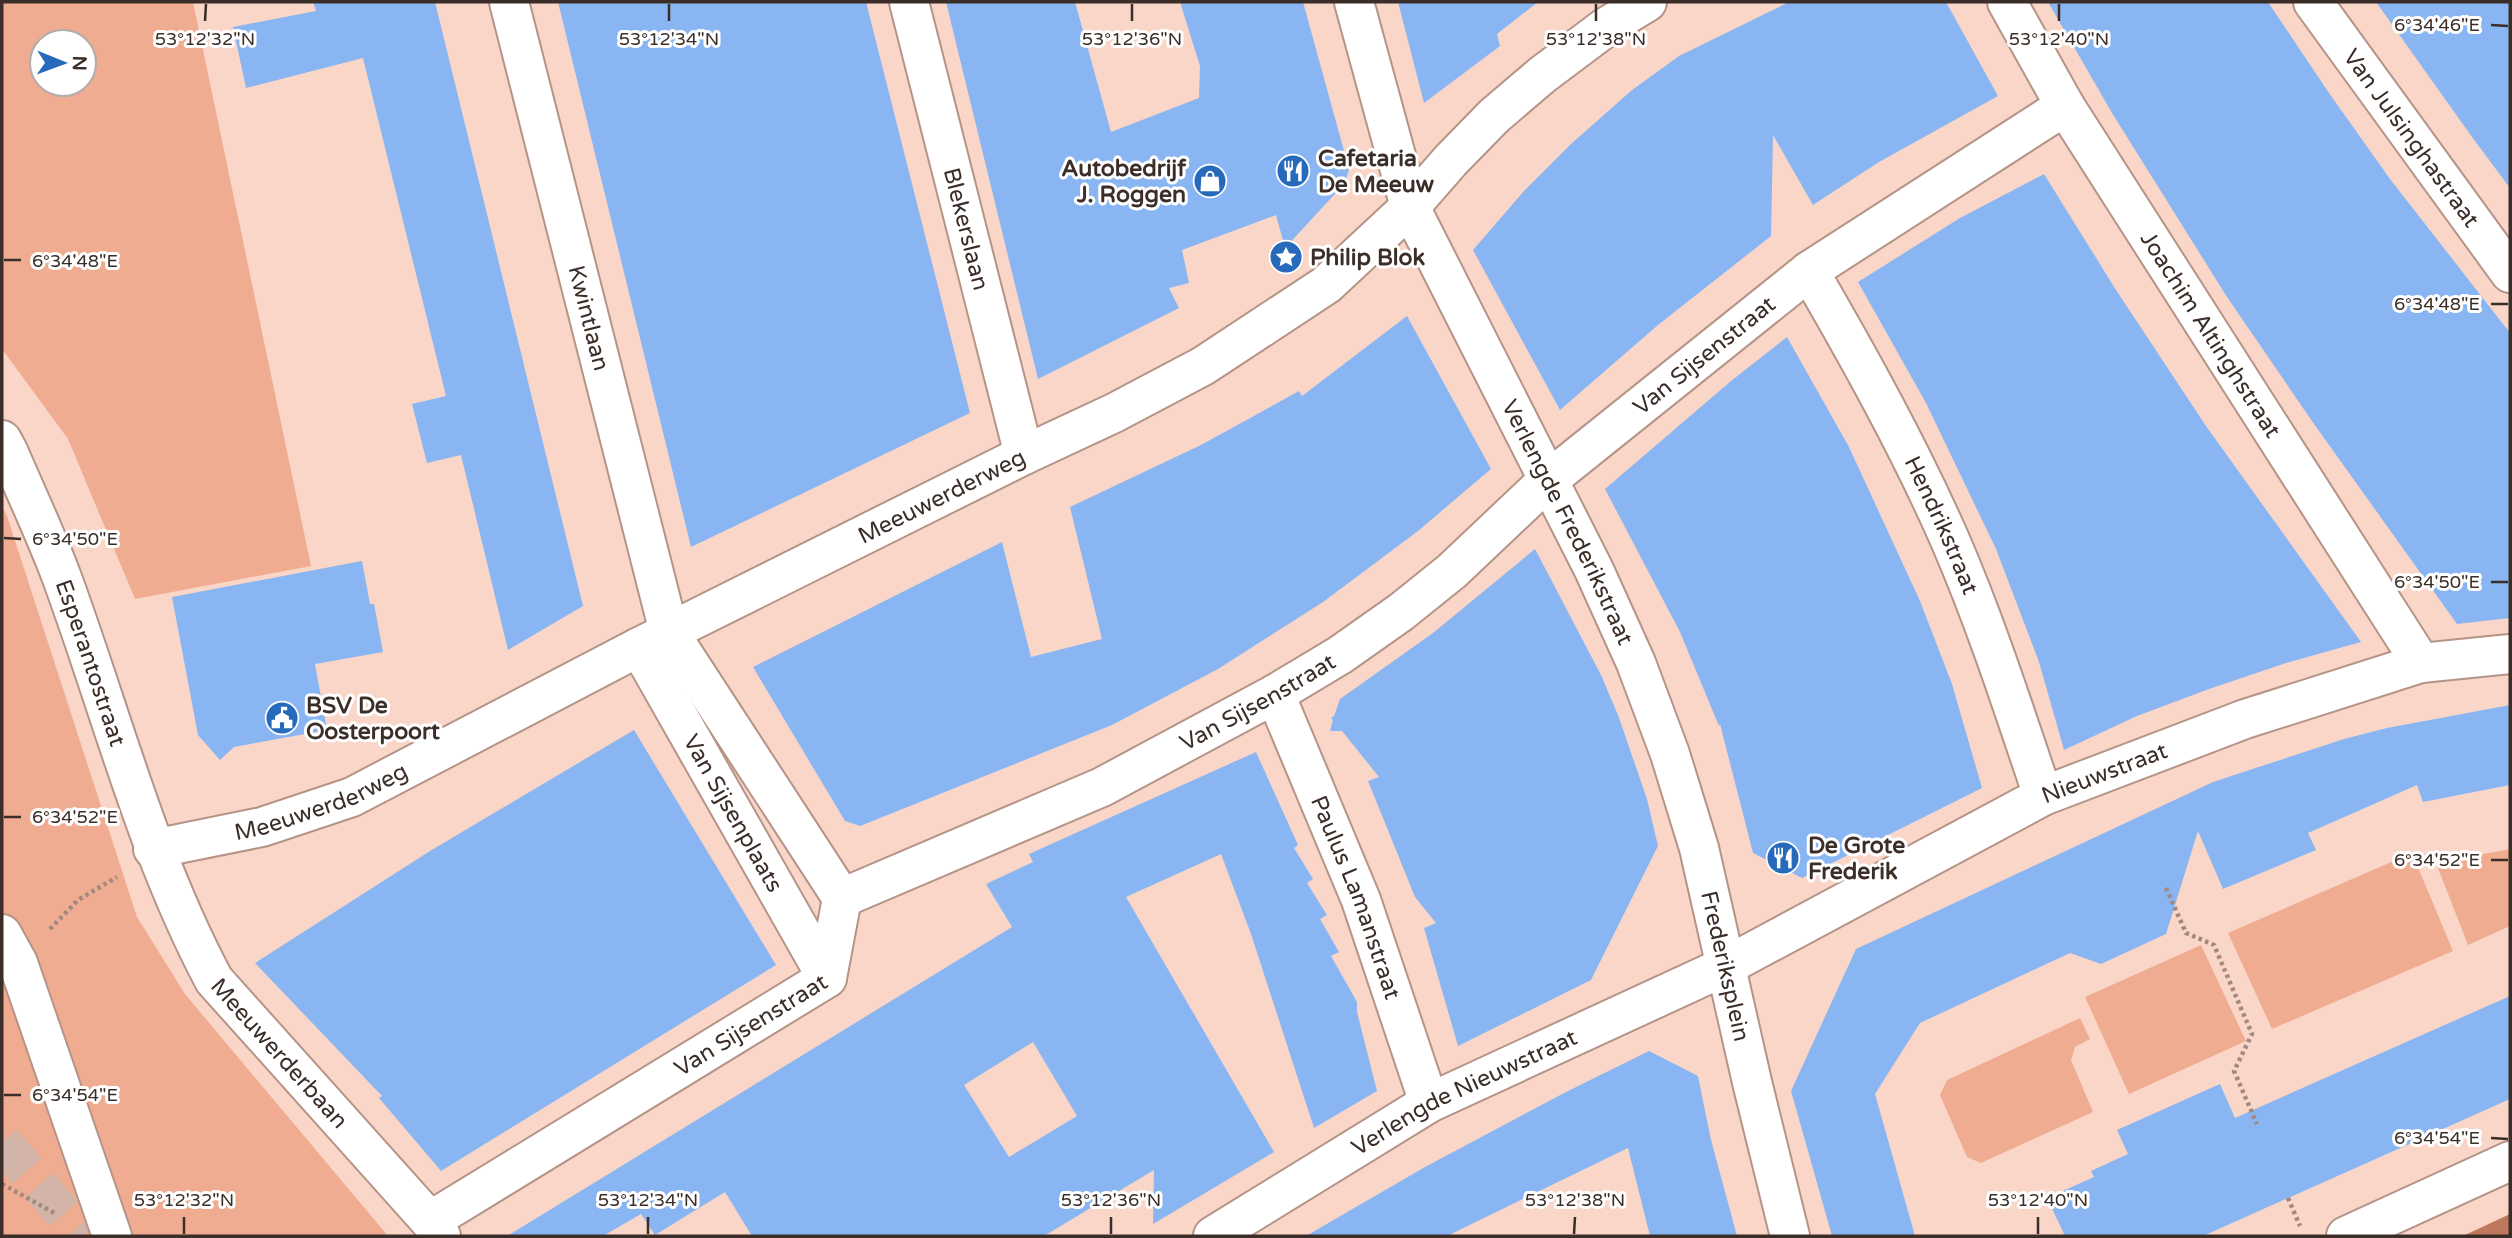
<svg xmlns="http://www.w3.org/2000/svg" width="2512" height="1238" font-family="'Varela Round',sans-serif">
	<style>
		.green { fill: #f0ac91; fill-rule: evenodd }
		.water { fill: #c0785c }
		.building { fill: #89b6f2; fill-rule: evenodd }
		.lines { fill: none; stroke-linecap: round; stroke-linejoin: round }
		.highway-tunnel { stroke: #d3b4a8; stroke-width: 38; stroke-dasharray: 38 19; stroke-linecap: butt }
		.minor-casing { stroke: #b59487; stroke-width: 42 }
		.path { stroke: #a2897f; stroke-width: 4.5; stroke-dasharray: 3.5 3.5; stroke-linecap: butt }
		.minor { stroke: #fff; stroke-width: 38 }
		.ticks { fill: none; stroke: #3b2e28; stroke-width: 2.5 }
		.labels { text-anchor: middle; stroke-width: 6; stroke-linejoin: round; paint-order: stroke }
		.street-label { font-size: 23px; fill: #3b2e28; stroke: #fff }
		.poi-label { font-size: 23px; font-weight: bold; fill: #3b2e28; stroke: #fff; text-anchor: start }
		.ticks-label { font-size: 18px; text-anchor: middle; fill: #3b2e28; stroke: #fff; stroke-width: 6; stroke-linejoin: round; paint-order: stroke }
	</style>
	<rect width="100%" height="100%" fill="#f9d6c8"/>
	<path class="green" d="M2,2H193L311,566L135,599L68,439L2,349ZM84,42V84H42V42Z
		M2,506L7,516L137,917L185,994L388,1236H2Z
		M2510,849V926L2468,945L2436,863Z
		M2412,853L2453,951L2272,1029L2228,933Z
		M2201,945L2246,1041L2129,1094L2085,997Z
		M2080,1018L2090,1039L2075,1047L2071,1060L2093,1112L1981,1163L1967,1157L1940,1095L1947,1080Z"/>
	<path class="water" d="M2510,1214V1236H2462H2463Z"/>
	<path class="building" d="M313,2H435L583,606L508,650L461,455L427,463L412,404L446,396L363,58L246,88L233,27L316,11Z
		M558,2H866L970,413L691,547Z
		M946,2H1075L1111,132L1199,98L1200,66L1180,2H1303L1349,169L1345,183L1285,248L1276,215L1182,250L1189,283L1169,288L1179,308L1038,379Z
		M1398,2H1538L1497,34L1500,46L1424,103Z
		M1789,2H1946L1998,96L1879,162L1813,205L1773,135L1771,236L1658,325L1560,410L1473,250L1524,191L1571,144L1632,90L1679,56Z
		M2048,2H2268L2329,93L2390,179L2510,333V618L2457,624L2314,424L2227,297L2112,113Z
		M2376,2H2510V188L2472,137Z
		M2044,174L2116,290L2206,426L2361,642L2286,663L2209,689L2137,716L2064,750L2039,662L1996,549L1926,403L1858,282L1960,218Z
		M1407,316L1491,469L1418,531L1323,602L1218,669L1112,725L860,826L845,821L753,667L1002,542L1031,657L1102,639L1070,507L1201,445L1299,391L1302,396Z
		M1787,337L1849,447L1920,601L1952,684L1982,788L1802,878L1753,853L1720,724L1719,726L1680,632L1605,489L1731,381Z
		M1535,549L1601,675L1618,715L1647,799L1658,846L1591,980L1458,1046L1424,928L1436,923L1415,897L1368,781L1379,777L1342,731H1330L1333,720L1331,718L1334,716L1340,699L1433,633Z
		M362,561L370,604H374L383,652L315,664L327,730L234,747L220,760L198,735L172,597Z
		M2510,705V785L2423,802L2417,785L2308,833L2316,850L2223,889L2198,831L2166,934L2101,964L2070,953L1920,1023L1875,1094L1915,1236H1832L1791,1091L1856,949L2213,782L2344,739L2387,728Z
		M634,730L776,965L441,1171L379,1098L382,1096L255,963L430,851Z
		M1256,752L1298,845L1294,848L1313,879L1307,883L1327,915L1320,919L1339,952L1331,956L1357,1002V1012L1377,1091L1314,1128L1251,934L1221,854L1126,897L1274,1152L1153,1224L1154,1170L1044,1236H752L725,1192L655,1235L641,1214L603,1236H507L1012,927L986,884L1033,862L1029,854ZM1033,1042L1077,1116L1009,1157L964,1085Z
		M2510,996V1099L2203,1236H2065L2047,1198L2094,1177L2091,1171L2128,1154L2117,1130L2220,1084L2235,1118Z
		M1649,1051L1698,1076L1711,1140L1737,1236H1650L1628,1148L1447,1236H1306L1425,1167L1566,1092Z"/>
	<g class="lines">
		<path class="highway-tunnel" d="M2,1142L83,1236"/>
		<defs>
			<g id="minor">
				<path id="s1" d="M509,2L669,632L842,898"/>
				<path id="s2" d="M909,2L1024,455"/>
				<path id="s3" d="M1354,2L1410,207L1594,570L1636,663L1670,754L1699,848L1752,1082L1790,1236"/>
				<path id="s4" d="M2007,2L2065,106L2421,663"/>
				<path id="s5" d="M2313,2L2510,273"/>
				<path id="s6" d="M1809,271C1860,359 1909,447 1950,540C1986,623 2014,710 2043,796"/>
				<path id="s7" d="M2,440L8,451C26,493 46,535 62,578C112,714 146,852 214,980L430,1221L441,1236"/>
				<path id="s8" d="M639,647L827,978"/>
				<path id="s9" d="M1275,694L1361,900L1429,1103"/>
				<path id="s10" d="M153,849L262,827L352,797L639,647L1024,455L1114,413L1203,366L1326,285L1410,207L1451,160L1494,116L1542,75L1606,27L1647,2"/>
				<path id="s11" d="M842,898L1102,787L1275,694L1340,655L1401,612L1452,571L1547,481L1809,271L2065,106"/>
				<path d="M2,934L18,963L112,1236"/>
				<path id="s12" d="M430,1221L827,978L842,898"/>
				<path id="s13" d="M1213,1236L1429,1103L1726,966L2043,796L2245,719L2421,663L2510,654"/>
				<path d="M2346,1236L2510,1161"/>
			</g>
		</defs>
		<use href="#minor" class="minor-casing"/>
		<path class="path" d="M2166,888L2186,933L2214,945L2252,1034L2234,1071L2257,1124
			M50,929L78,900L117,877
			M2,1184L56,1214
			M2288,1198L2300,1226"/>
		<use href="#minor" class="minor"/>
	</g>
	<path class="ticks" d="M205,21L206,4M669,21V4M1132,21V4M1596,21V4M2059,21V4M2491,25L2508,26M4,260H21M2491,304H2508M4,538L21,539M2491,582H2508M4,817H21M2491,860H2508M4,1095H21M2491,1138L2508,1139M184,1234V1217M648,1234V1217M1111,1234V1217M1574,1234L1575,1217M2038,1234V1217"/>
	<defs>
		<symbol id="restaurant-disc" viewBox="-11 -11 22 22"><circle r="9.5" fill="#276abb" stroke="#fff"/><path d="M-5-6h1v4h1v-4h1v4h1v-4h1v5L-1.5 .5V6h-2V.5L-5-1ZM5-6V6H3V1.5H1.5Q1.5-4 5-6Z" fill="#fff"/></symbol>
		<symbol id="shop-disc" viewBox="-11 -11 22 22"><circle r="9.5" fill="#276abb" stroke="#fff"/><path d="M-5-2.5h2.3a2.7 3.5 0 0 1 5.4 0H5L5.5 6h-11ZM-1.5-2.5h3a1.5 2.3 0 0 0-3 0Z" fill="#fff"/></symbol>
		<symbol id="sight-disc" viewBox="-11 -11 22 22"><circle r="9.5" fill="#276abb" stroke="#fff"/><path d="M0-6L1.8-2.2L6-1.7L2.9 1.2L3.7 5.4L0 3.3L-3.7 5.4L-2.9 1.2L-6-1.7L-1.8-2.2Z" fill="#fff"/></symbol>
		<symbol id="civic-disc" viewBox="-11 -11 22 22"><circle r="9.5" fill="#276abb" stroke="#fff"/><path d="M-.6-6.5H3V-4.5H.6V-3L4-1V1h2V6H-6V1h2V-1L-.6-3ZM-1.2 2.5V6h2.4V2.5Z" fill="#fff"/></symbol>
	</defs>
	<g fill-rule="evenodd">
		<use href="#restaurant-disc" x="1274" y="152" width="38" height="38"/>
		<use href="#shop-disc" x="1191" y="162" width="38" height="38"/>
		<use href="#sight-disc" x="1267" y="238" width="38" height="38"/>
		<use href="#civic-disc" x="263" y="699" width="38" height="38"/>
		<use href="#restaurant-disc" x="1764" y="839" width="38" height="38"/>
	</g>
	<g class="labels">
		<g class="street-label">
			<text dy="8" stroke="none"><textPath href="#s5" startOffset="168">Van Julsinghastraat</textPath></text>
			<text dy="8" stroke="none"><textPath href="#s2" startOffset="234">Blekerslaan</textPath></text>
			<text dy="8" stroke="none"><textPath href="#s1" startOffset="326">Kwintlaan</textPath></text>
			<text dy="8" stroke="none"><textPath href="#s4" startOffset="390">Joachim Altinghstraat</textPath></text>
			<text dy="8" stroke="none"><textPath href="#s11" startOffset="1027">Van Sijsenstraat</textPath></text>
			<text dy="8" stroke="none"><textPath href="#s10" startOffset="868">Meeuwerderweg</textPath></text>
			<text dy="8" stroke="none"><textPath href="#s3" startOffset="565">Verlengde Frederikstraat</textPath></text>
			<text dy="8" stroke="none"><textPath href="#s6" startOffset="287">Hendrikstraat</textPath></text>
			<text dy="8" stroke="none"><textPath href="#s7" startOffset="240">Esperantostraat</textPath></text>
			<text dy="8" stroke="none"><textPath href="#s11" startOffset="460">Van Sijsenstraat</textPath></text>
			<text dy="8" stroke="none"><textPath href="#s13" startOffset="1006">Nieuwstraat</textPath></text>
			<text dy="8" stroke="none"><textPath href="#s10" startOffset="175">Meeuwerderweg</textPath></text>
			<text dy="8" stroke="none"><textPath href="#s8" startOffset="191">Van Sijsenplaats</textPath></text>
			<text dy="8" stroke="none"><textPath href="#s9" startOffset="219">Paulus Lamanstraat</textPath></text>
			<text dy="8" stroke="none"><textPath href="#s3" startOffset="1038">Frederiksplein</textPath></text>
			<text dy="8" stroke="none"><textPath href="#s12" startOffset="376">Van Sijsenstraat</textPath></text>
			<text dy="8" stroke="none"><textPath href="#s7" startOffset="679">Meeuwerderbaan</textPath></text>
			<text dy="8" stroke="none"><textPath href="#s13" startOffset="290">Verlengde Nieuwstraat</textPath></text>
		</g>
		<g class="poi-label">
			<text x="1318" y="166">Cafetaria<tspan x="1318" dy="26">De Meeuw</tspan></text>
			<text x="1186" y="176" text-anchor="end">Autobedrijf<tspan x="1186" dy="26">J. Roggen</tspan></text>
			<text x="1310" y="265">Philip Blok</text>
			<text x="306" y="713">BSV De<tspan x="306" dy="26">Oosterpoort</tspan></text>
			<text x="1808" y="853">De Grote<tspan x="1808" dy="26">Frederik</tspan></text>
		</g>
	</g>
	<g class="ticks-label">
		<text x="2437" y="31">6°34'46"E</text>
		<text x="205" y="45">53°12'32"N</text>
		<text x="669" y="45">53°12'34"N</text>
		<text x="1132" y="45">53°12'36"N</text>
		<text x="1596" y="45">53°12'38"N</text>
		<text x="2059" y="45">53°12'40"N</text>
		<text x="75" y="267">6°34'48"E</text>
		<text x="2437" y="310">6°34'48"E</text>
		<text x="75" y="545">6°34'50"E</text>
		<text x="2437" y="588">6°34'50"E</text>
		<text x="75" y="823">6°34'52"E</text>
		<text x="2437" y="866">6°34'52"E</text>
		<text x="75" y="1101">6°34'54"E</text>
		<text x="2437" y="1144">6°34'54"E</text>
		<text x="184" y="1206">53°12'32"N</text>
		<text x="648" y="1206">53°12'34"N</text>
		<text x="1111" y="1206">53°12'36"N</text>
		<text x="1575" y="1206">53°12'38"N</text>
		<text x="2038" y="1206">53°12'40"N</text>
	</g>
	<rect width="2512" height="1238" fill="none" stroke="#3b2e28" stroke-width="7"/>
	<g transform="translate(63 63) rotate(91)"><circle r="33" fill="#ffffff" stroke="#b1aba9" stroke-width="2"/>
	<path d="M0-5L12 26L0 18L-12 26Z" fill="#276abb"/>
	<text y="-10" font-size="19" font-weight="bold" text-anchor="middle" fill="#3b2e28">N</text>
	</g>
</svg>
